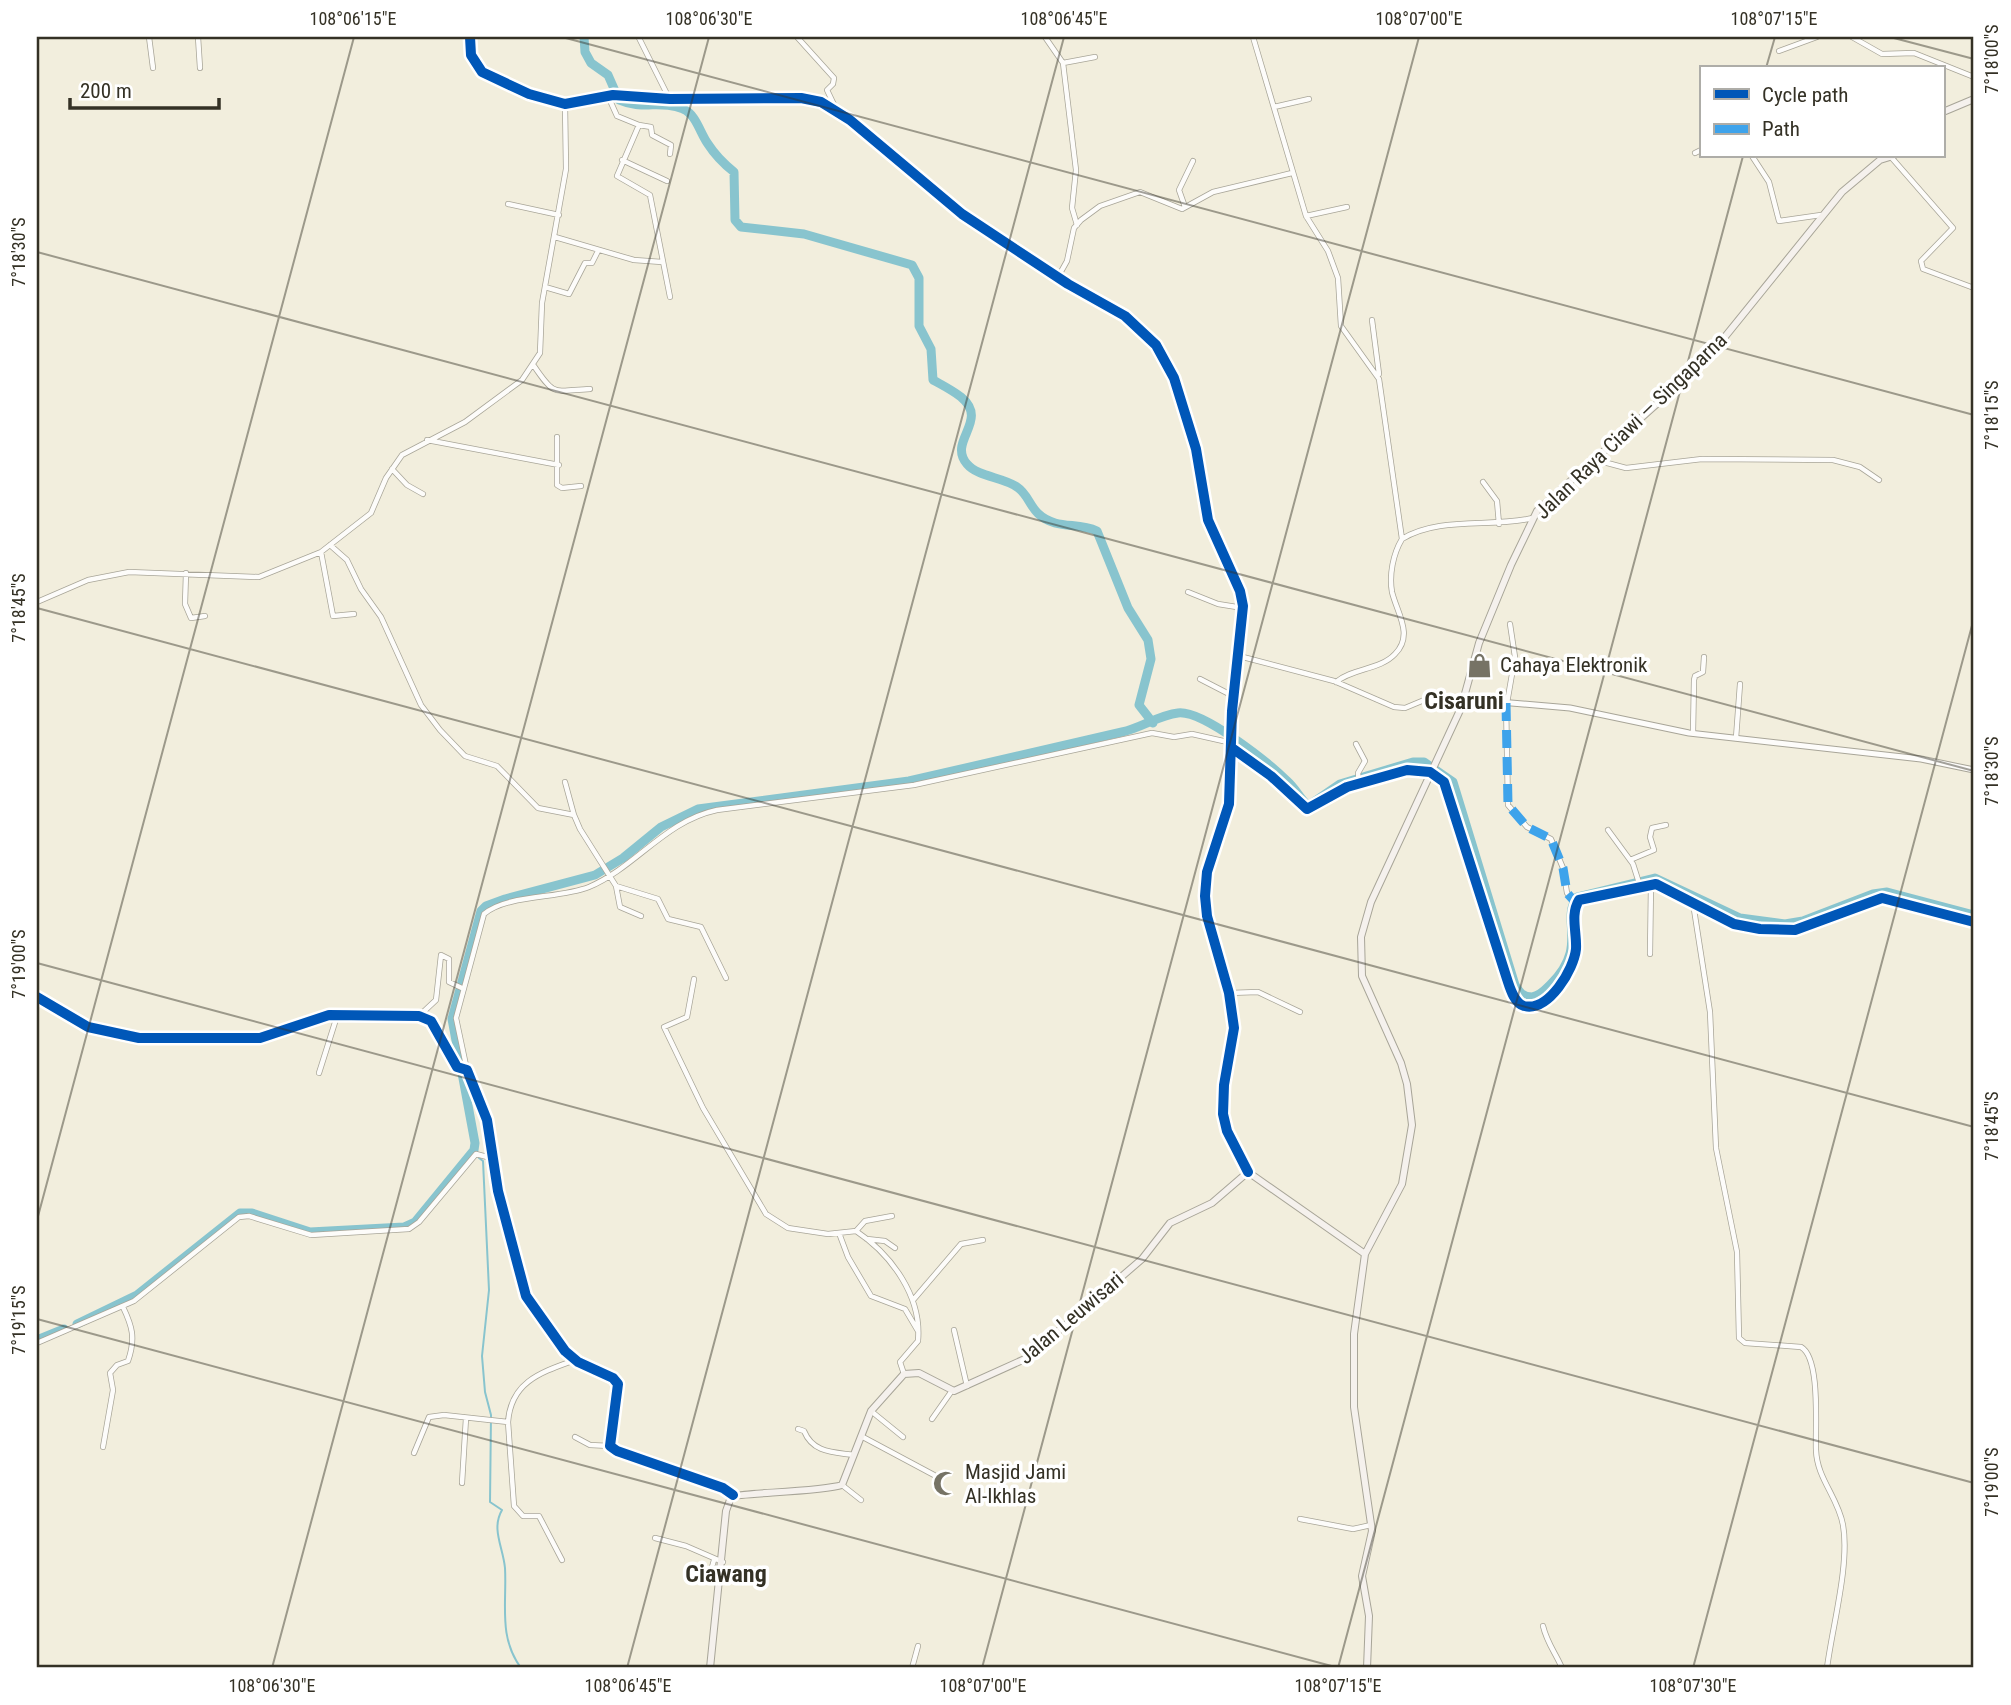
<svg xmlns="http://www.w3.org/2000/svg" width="2011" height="1705" font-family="'Roboto Condensed',sans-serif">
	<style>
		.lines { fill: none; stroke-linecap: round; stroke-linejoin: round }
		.stream { stroke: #88c4ce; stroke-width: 2 }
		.river { stroke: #88c4ce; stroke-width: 9 }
		.minor-casing { stroke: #a8a598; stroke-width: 6 }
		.tertiary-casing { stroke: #a8a598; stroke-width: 7 }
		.secondary-casing { stroke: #a8a598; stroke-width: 8 }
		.minor { stroke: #fdfcfa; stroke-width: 4.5 }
		.tertiary { stroke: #fdfcfa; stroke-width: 5 }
		.secondary { stroke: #f5f1ed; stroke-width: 6 }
		.quiet { stroke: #3ea3eb; stroke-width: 9; stroke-dasharray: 18 9; stroke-linecap: butt }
		.cycleway-casing { stroke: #fff; stroke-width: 15 }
		.cycleway { stroke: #0057b8; stroke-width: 10 }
		.ticks { fill: none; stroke: #343125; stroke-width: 2; stroke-opacity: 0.45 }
		.labels { text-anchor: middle; stroke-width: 7; stroke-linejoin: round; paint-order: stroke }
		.street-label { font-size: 21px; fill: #343125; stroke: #fff }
		.poi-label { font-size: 21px; fill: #343125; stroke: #fff; text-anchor: start }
		.quarter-label { font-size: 24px; font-weight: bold; fill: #343125; stroke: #fff }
		.neatline { fill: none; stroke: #343125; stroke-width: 2.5 }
		.ticks-label { font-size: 18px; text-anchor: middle; fill: #343125 }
	</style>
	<rect width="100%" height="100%" fill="#f2eedd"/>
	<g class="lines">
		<path class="stream" d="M479,1158L483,1161L489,1290L482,1356L485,1392L491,1415L490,1502L502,1510C491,1529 503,1547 505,1568C507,1603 498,1637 521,1668"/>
		<path class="river" d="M584,37L585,52L591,63L608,75L619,100C641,110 663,100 683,109C696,114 700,133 708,144C715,155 724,164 734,172L735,220L741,227L804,234L912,265L919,278V326L931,349L933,380C942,385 952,390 961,397C990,421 947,441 967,464C978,477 1003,477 1017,487C1032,497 1029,515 1055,523C1069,527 1082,524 1097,531L1128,608L1148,640L1151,659L1139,705L1153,723
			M77,1324L137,1295L240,1213H252L310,1232L404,1227L415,1222L474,1150L475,1143L452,1019L481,911L486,906L505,899L595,875L623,858L661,827L698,809L909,781L1122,732C1141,728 1159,715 1178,713C1203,710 1269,763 1287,781C1295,788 1300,798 1308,806L1340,784L1413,762H1424L1453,782L1515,985C1519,992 1523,997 1532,997C1540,996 1546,989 1551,984C1589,946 1560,921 1577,897L1655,878L1740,918L1785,924L1803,921L1873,894L1887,892L1974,915
			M37,1340L64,1329"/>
		<defs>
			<path id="minor" d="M149,37L153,68
				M198,37L200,68
				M470,37L471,55L482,72L529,94L565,104L613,95L670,99L801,98L821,102L850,120L962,214L1068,284L1125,316L1156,345L1174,378L1196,449L1208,520L1240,591L1243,606L1232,711L1229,804L1207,872L1205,896L1207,916L1229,993L1234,1028L1224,1085L1223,1114L1227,1131L1248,1172
				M797,37L834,78L833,84L827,90L837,111
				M1045,37L1063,63L1076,170L1072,208L1077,225
				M1253,37L1306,216L1328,251L1338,278L1341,326L1379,379L1402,539
				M1852,37L1882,54L1914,53L1974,77
				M639,38L669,98
				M1779,51L1817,37
				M1063,63L1095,57
				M608,96L617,116L639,125L617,176L650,195L670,297
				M1274,107L1309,99
				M639,125L651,127L652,135L671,145L670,154
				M1695,153L1701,150
				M1752,156L1769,182L1779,221L1821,215
				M1891,157L1953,228L1921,261L1923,269L1974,288
				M622,160L667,181
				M508,204L559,215
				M1185,207L1179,190L1193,161
				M1306,216L1347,207
				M555,237L634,260L662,262
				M1058,277L1067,261L1074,228L1081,220L1100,206L1140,192L1182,209L1213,192L1292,173
				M545,287L569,294L585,263H592L598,251
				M1372,320L1379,374
				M534,366C555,397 553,391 590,389
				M557,437V485L562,488L581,486
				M427,440L559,465
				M1596,460L1626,468L1702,459L1833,460L1860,467L1879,480
				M392,469L407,485L423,494
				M1483,482L1497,501L1499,524
				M330,545L347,560L361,589L381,617L421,705L440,730L465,756L497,766L538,808L574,815L580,829L616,886L658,899L668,919L701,927L726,978
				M321,552L333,616L354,614
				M186,573L185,604L191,618L205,616
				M1188,592L1218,604L1243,608
				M37,602L88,580L129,572L259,577L321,552L371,513L386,478L402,455L465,422L522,380L540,353L542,303L566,169L565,104
				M1239,656L1334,681L1394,707L1405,708L1429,698L1464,699
				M1200,679L1233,696
				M1336,682C1353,668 1380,670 1395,654C1414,635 1397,613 1392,592C1389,575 1393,554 1402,539C1440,516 1491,528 1533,518
				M1506,703L1508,805L1527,827L1551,839L1563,868L1567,893L1577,904
				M1507,703L1515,657L1510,624
				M1693,733L1694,680L1695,676L1703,672L1704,657
				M1736,738L1740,684
				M1356,744L1365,761L1358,773L1359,785
				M1233,748L1271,776L1307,809L1347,787L1407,770L1430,772L1444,782L1507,979C1510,988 1514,1003 1524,1006C1549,1012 1574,969 1576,949C1577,932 1570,915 1579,900L1656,884L1734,924L1760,929L1795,930L1882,898L1974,922
				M565,782L574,815
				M1608,830L1633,864L1640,886
				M1630,860L1654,850L1650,837L1652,828L1666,825
				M616,886L620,907L641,916
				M1693,903L1710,1012L1716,1148L1737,1252L1739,1338L1745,1343L1801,1347C1821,1358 1815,1429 1816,1450C1817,1479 1838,1497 1843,1525C1850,1564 1832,1628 1827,1668
				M1650,954L1651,884
				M694,979L687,1017L664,1027L703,1108L766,1214L788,1228L828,1234L856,1231C892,1255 922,1297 918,1341L900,1362L904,1374
				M1229,993L1258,992L1300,1012
				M37,997L88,1027L139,1038H260L329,1015L419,1016L431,1021L457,1067L467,1070L487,1120L498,1191L526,1296L565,1351L578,1362L613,1378L618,1384L610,1446L617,1451L723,1488L733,1495
				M419,1016L436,1000L441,955L449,959V982L464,989
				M467,1070L456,1018L484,914C508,894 559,899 589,887C636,867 665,821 717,810L914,785L1152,733L1174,737L1192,734L1232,743
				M319,1073L337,1016
				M856,1231L865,1221L892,1216
				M839,1233L848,1257L871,1296L905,1309L918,1331
				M867,1239L885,1241L895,1248
				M914,1299L961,1244L983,1240
				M954,1330L967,1386
				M37,1343L134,1301L239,1217L249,1216L311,1235L409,1229L419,1222L476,1154L491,1158
				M871,1411L903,1437
				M932,1419L951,1392
				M508,1422L514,1506L523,1516H539L562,1560
				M798,1429L804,1431C813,1453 833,1452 854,1455
				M861,1436L934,1475
				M575,1437L590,1445L610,1446
				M103,1447L113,1390L110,1373L117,1365L128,1361C136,1338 132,1326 123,1307
				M414,1453L429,1417L444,1415L508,1422C511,1381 542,1372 575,1360
				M462,1483L466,1418
				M842,1485L861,1500
				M1300,1519L1353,1529L1371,1525
				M655,1538L686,1546L723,1562
				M690,1569L710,1574L714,1560
				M1543,1626C1547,1643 1555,1652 1562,1668
				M912,1668L918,1646"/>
			<path id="tertiary" d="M1464,699L1570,708L1689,733L1921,759L1974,770"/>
			<path id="secondary" d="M1943,112L1974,99
				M710,1668L726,1511L731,1497C736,1493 820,1492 842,1485L871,1411L904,1374L919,1373L954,1391L1027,1358L1142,1259L1170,1223L1212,1203L1248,1172L1365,1254
				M1367,1668L1369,1616L1362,1576L1372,1531L1354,1407V1334L1365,1254L1402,1184L1412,1125L1407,1084L1401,1063L1362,976L1361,937L1371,902L1461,708L1479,643L1511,565L1537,511L1707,359L1842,192L1880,160L1893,156"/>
		</defs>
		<use href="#minor" class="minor-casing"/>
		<use href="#tertiary" class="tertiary-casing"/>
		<use href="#secondary" class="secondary-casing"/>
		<use href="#minor" class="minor"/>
		<use href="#tertiary" class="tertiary"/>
		<use href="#secondary" class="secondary"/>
		<path class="quiet" d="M1506,703L1508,805L1527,827L1551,839L1563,868L1567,893L1577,904"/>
		<defs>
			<path id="cycleway" d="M470,37L471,55L482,72L529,94L565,104L613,95L670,99L801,98L821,102L850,120L962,214L1068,284L1125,316L1156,345L1174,378L1196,449L1208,520L1240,591L1243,606L1232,711L1229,804L1207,872L1205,896L1207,916L1229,993L1234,1028L1224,1085L1223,1114L1227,1131L1248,1172
				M1232,748L1271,776L1307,809L1347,787L1407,770L1430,772L1444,782L1507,979C1510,988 1514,1003 1524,1006C1549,1012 1574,969 1576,949C1577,932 1570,915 1579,900L1656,884L1734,924L1760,929L1795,930L1882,898L1974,922
				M37,997L88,1027L139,1038H260L329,1015L419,1016L431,1021L457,1067L467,1070L487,1120L498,1191L526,1296L565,1351L578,1362L613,1378L618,1384L610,1446L617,1451L723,1488L733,1495"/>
		</defs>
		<use href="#cycleway" class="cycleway-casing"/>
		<use href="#cycleway" class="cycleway"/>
	</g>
	<path class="ticks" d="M562,37L1974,415M1890,37L1974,59M1766,68L1775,37M37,252L1974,771M37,608L1974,1127M37,963L1974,1483M37,1220L354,37M37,1319L1339,1668M272,1668L709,37M627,1668L1064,37M982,1668L1419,37M1338,1668L1743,156M1693,1668L1974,618"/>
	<defs>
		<symbol id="shop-bare" viewBox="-9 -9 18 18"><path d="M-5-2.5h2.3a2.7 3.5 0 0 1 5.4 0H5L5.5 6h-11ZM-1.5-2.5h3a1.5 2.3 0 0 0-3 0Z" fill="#767365" stroke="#fff" stroke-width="2.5" paint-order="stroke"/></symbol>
		<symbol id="mosque-bare" viewBox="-9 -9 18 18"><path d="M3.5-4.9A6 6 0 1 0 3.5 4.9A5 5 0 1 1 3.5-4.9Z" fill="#767365" stroke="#fff" stroke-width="2.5" paint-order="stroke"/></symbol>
	</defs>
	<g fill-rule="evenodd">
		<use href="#shop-bare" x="1462" y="648" width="35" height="35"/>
		<use href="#mosque-bare" x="928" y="1466" width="35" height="35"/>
	</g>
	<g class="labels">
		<g class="street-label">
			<text transform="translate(1631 426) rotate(-44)" y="7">Jalan Raya Ciawi — Singaparna</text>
			<text transform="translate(1071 1318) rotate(-40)" y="7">Jalan Leuwisari</text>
		</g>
		<g class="poi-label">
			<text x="1500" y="672">Cahaya Elektronik</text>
			<text x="965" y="1479">Masjid Jami<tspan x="965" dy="24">Al-Ikhlas</tspan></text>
		</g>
		<g class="quarter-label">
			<text x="1464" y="709">Cisaruni</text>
			<text x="726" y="1582">Ciawang</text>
		</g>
	</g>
	<rect width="2011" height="1705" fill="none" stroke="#ffffff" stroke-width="77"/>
	<rect x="1700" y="66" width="245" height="91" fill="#ffffff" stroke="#aeada8" stroke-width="2"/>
	<rect x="1714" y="89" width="35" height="10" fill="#0057b8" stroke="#aeada8" stroke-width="2"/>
	<text x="1762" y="102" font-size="21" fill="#343125">Cycle path</text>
	<rect x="1714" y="124" width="35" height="10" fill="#3ea3eb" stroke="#aeada8" stroke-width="2"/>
	<text x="1762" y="136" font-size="21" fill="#343125">Path</text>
	<path d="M70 98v10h149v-10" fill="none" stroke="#343125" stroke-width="3.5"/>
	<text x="80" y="98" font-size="21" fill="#343125" stroke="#ffffff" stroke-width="5" paint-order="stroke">200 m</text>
	<rect x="38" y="38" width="1934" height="1628" class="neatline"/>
	<g class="ticks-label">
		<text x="353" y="25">108°06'15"E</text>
		<text x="709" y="25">108°06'30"E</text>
		<text x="1064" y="25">108°06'45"E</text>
		<text x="1419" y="25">108°07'00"E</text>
		<text x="1774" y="25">108°07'15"E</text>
		<text transform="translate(1992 59) rotate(-90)" y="6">7°18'00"S</text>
		<text transform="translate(19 252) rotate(-90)" y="6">7°18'30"S</text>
		<text transform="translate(1992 415) rotate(-90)" y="6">7°18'15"S</text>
		<text transform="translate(19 608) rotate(-90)" y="6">7°18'45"S</text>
		<text transform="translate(1992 771) rotate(-90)" y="6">7°18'30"S</text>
		<text transform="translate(19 964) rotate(-90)" y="6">7°19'00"S</text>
		<text transform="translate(1992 1126) rotate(-90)" y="6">7°18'45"S</text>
		<text transform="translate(19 1320) rotate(-90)" y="6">7°19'15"S</text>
		<text transform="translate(1992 1482) rotate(-90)" y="6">7°19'00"S</text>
		<text x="272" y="1692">108°06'30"E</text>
		<text x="628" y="1692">108°06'45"E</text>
		<text x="983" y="1692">108°07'00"E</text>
		<text x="1338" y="1692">108°07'15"E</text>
		<text x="1693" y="1692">108°07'30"E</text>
	</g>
</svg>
